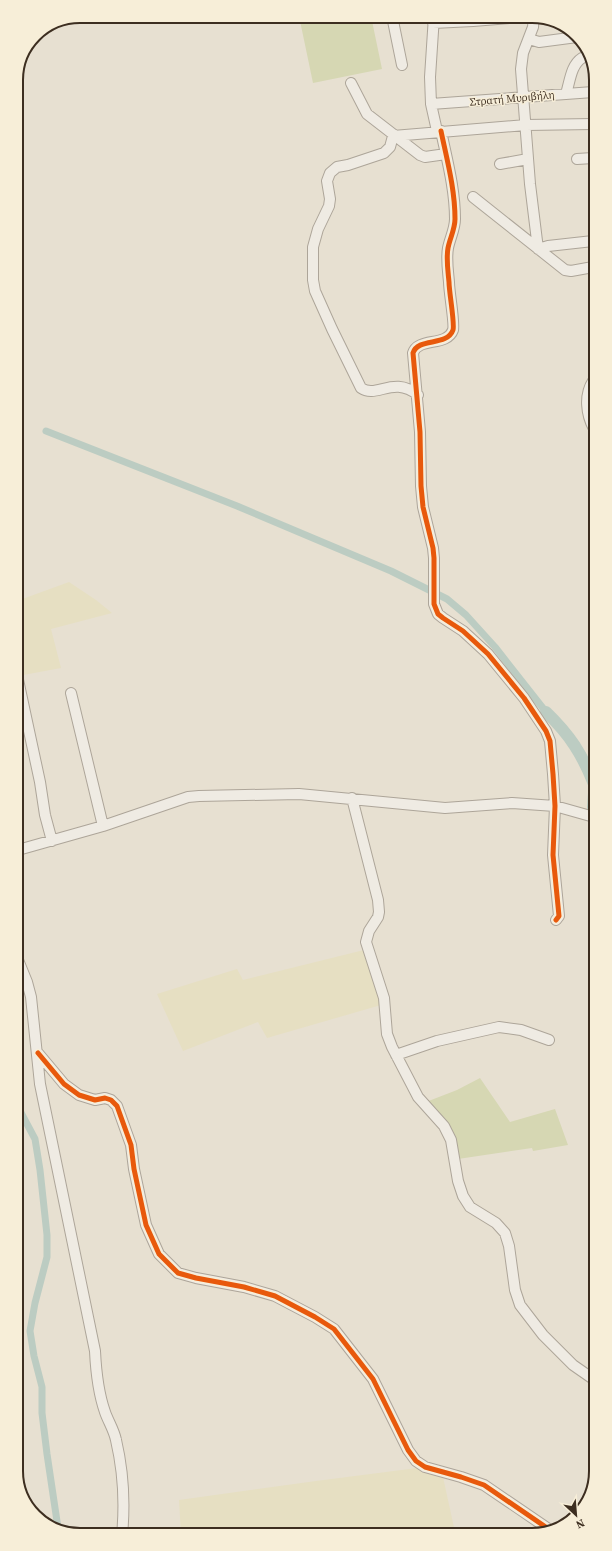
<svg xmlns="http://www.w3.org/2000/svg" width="612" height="1551" font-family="'Source Serif 4',serif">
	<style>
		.farmland { fill: #e6dfc2 }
		.green { fill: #d6d7b3 }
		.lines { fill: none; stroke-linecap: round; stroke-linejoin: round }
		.canal { stroke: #bcccc2; stroke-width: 7 }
		.river { stroke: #bcccc2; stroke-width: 12 }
		.minor-casing { stroke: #ada599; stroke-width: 12 }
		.minor { stroke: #efebe3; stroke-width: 10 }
		.cycleway-casing { stroke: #f7eed8; stroke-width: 8 }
		.cycleway { stroke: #e8590c; stroke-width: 5 }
		.labels { text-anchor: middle; stroke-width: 3; stroke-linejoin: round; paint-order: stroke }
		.street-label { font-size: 11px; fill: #3d2e20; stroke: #f7eed8 }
		.rim { fill: none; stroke: #3d2e20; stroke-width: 2 }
	</style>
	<rect width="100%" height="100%" fill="#e7e0d1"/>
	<path class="farmland" d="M69,582L96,600L112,613L51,629L61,668L18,676L17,601Z
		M364,950L376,984L381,1005L267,1038L258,1022L183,1051L157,994L237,969L243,980Z
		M417,1468L443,1477L455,1532L181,1534L179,1500L316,1481Z"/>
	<path class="green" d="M299,16H371L382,69L313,83Z
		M480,1078L510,1122L555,1109L568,1145L533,1151L532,1148L458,1159L426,1102L457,1090Z"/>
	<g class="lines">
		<path class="canal" d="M46,431L237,506L391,571L447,599L466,615L495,647L546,712
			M18,1107L35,1139L40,1170L47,1235V1257L35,1303L30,1331L34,1356L42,1387V1413L47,1454L58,1528"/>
		<path class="river" d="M546,712C570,735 582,754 594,784
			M594,793L593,807L594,821"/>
		<defs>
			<path id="minor" d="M392,16L402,65
				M434,16L430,77L431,104L437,131
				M534,16L533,27L523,53L521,69L530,184L538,249L548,246L593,241
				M433,23L473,21L533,16
				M529,39L539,42L577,37
				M351,83L367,114L420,155L425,157L446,154
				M566,94C570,81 571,65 582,58
				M431,104L593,92
				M441,131C447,160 455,189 455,219C455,229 450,238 448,248C446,259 448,271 449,282C449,292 455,324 453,330C447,347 418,337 413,353L420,432L421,486L423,507L433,548L434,558V604L438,614L443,618L463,631L488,654L524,698L546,731L550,741L553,774L555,806L553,855L559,916L556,920
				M577,159L593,158
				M500,164L528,159
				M473,197L565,270L571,271L593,267
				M593,381C584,395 586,414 594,429
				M418,395C393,375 377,399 361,388L332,329L315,291L313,280V247L318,229L329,206L330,199L327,181L330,173L337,167L348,165L384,153L390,147L393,136L526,125L593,124
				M17,675L40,782L45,815L52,841
				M71,693L103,826
				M352,798L378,900L379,912L378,917L369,931L366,942L384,998L387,1034L392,1047L418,1097L444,1126L451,1140L458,1181L463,1196L470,1207L496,1223L505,1233L509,1246L515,1290L520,1305L543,1335L573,1365L596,1381
				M18,850L103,826L188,797L199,796L299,794L445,808L512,803L555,806L594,817
				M18,960L27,982L31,997L40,1084L95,1351C96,1372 98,1392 105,1412C108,1421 114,1430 116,1440C123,1470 125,1504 122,1535
				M38,1053L64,1084L79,1095L95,1100L105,1098L111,1100L117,1106L131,1145L134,1169L146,1225L159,1254L178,1273L196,1278L244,1287L275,1296L315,1317L334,1329L373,1379L408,1450L416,1461L425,1467L461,1477L484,1485L553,1532
				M396,1055L437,1041L499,1027L521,1030L549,1040"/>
		</defs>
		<use href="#minor" class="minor-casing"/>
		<use href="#minor" class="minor"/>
		<defs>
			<path id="cycleway" d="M441,131C447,160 455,189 455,219C455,229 450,238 448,248C446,259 448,271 449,282C449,292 455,324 453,330C447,347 418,337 413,353L420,432L421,486L423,507L433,548L434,558V604L438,614L443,618L463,631L488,654L524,698L546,731L550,741L553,774L555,806L553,855L559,916L556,920
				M38,1053L64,1084L79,1095L95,1100L105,1098L111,1100L117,1106L131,1145L134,1169L146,1225L159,1254L178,1273L196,1278L244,1287L275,1296L315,1317L334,1329L373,1379L408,1450L416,1461L425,1467L461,1477L484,1485L553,1532"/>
		</defs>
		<use href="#cycleway" class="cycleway-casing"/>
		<use href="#cycleway" class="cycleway"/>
	</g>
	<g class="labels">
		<g class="street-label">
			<text transform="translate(512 98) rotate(-5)" y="4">Στρατή Μυριβήλη</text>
		</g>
	</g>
	<path d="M0 0H612V1551H0ZM80 23H532A57 57 0 0 1 589 80V1471A57 57 0 0 1 532 1528H80A57 57 0 0 1 23 1471V80A57 57 0 0 1 80 23Z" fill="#f7eed8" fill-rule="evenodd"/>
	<path class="rim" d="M80 23H532A57 57 0 0 1 589 80V1471A57 57 0 0 1 532 1528H80A57 57 0 0 1 23 1471V80A57 57 0 0 1 80 23Z"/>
	<g transform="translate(576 1515) rotate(154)" stroke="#f7eed8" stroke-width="3" paint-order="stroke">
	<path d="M0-3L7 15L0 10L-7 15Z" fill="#3d2e20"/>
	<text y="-6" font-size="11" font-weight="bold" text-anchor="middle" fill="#3d2e20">N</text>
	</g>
</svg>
